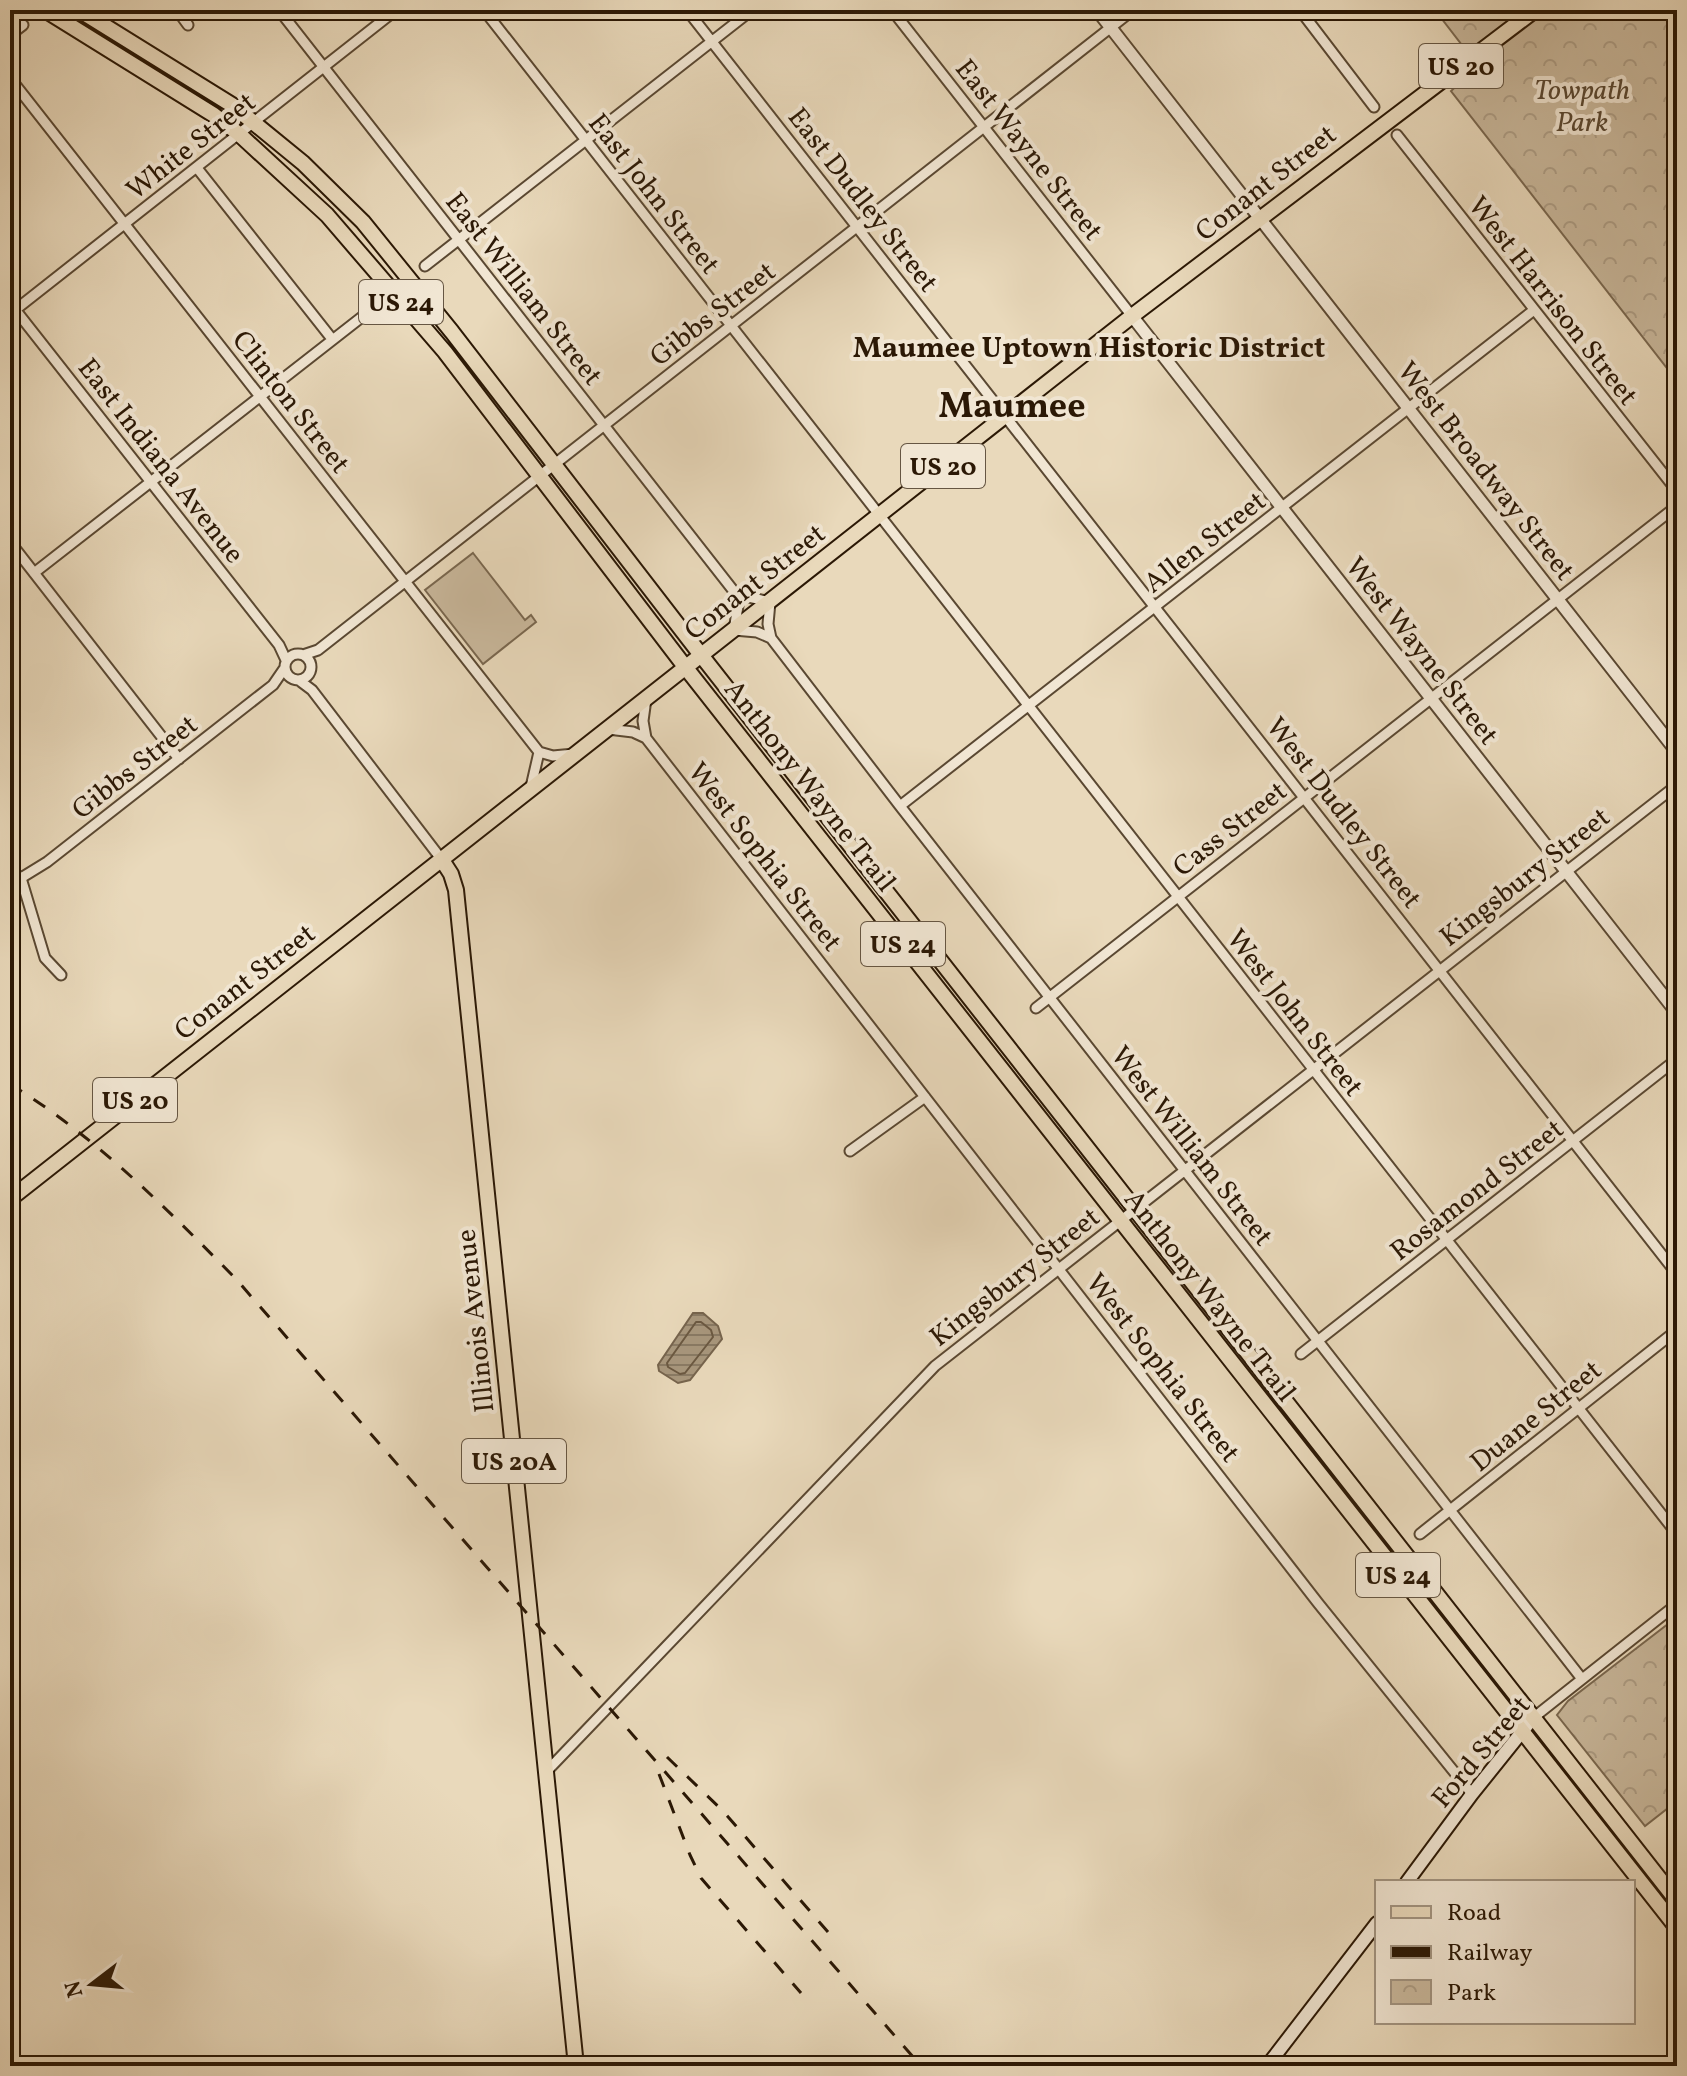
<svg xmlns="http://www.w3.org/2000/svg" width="1687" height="2076" font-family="Vollkorn,serif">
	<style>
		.grass { fill: #c9b89c; stroke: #7a6850; stroke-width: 2 }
		.park { fill: url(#park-crowns); stroke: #7a6850; stroke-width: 2 }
		.water { fill: url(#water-rules); stroke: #76644d; stroke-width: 2 }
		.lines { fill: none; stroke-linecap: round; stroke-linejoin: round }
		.shore { stroke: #6a5841; stroke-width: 2 }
		.minor-casing { stroke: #5a4832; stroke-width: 13 }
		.tertiary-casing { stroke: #5a4832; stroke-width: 15 }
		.secondary-casing { stroke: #2b1805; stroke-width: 16 }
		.primary-casing { stroke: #2b1805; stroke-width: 18 }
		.trunk-casing { stroke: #2b1805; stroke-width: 18 }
		.minor { stroke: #f1e6d3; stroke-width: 9 }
		.tertiary { stroke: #f1e6d3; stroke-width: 11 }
		.secondary { stroke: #f1e6d3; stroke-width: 12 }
		.primary { stroke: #e9d9bb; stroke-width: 14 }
		.trunk { stroke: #e9d9bb; stroke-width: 14 }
		.rail { stroke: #2b1805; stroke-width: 3; stroke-dasharray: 14 14; stroke-linecap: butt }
		.labels { text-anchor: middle; stroke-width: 8; stroke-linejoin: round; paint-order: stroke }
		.shield { fill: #f1e6d3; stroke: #665643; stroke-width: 2 }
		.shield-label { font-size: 26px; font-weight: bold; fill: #2b1805 }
		.park-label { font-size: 28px; font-style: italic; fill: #5a4832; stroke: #f1e6d3 }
		.street-label { font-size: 28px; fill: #2b1805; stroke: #f1e6d3 }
		.neighbourhood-label { font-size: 30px; font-weight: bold; fill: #2b1805; stroke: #f1e6d3 }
		.district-label { font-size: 36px; font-weight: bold; fill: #2b1805; stroke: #f1e6d3 }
	</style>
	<defs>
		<pattern id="park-crowns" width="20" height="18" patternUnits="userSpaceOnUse" patternTransform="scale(2)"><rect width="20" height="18" fill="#c9b89c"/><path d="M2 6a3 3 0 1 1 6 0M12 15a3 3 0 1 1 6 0" fill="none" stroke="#ad9d85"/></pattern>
		<pattern id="water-rules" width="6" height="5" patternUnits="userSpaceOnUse" patternTransform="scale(2)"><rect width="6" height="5" fill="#a8977d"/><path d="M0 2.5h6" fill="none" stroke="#897a64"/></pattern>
	</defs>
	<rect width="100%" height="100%" fill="#e9d9bb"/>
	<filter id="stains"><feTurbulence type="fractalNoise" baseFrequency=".0025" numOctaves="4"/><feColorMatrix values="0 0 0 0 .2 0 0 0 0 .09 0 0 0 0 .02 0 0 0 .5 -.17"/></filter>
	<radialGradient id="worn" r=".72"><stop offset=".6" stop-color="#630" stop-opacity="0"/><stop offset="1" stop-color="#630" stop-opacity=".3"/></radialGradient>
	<path class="grass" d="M473,553L525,620L531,615L536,622L483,664L425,590Z"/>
	<path class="park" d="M1435,10H1677V381L1451,91L1478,66Z
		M1677,1617V1801L1645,1826L1557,1715L1568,1701Z"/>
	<path class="water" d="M693,1313H703L718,1326L722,1339L690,1380L678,1383L659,1371L658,1365Z"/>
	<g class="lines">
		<path class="shore" d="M696,1322H701L711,1330L713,1337L685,1373L680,1374L668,1367L667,1363Z"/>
		<defs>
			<path id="minor" d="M177,10L188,25
				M279,10L736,594L770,602L768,624L771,638L900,806L1582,1679
				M484,10L1677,1534
				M687,10L1677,1274
				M892,10L1132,316
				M1300,10L1374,107
				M10,35L23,25
				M10,78L539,752L553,756L574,754
				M1397,135L1677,491
				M197,168L332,339
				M425,266L752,10
				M10,303L279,645L286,660
				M10,314L396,10
				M10,542L179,759
				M34,573L367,313
				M736,594L738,606L734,630L757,632L771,638
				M285 667a13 13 0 1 1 26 0a13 13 0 1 1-26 0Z
				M303,655L318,650L1133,10
				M300,681L312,690L442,860
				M646,699L643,721L646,738
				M608,729L633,732L646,738L1318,1603L1472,1794
				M531,787L539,752
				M900,806L1534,310
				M61,975L45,958L21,878L47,862L273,685L284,669
				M1036,1008L1677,506
				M850,1151L925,1097
				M1301,1354L1677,1059
				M1420,1534L1677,1330
				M1533,1718L1677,1604
				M546,1772L935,1366L1677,785"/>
			<path id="tertiary" d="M1097,10L1677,752
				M1132,316L1677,1013
				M10,881L21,878"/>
			<path id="secondary" d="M1407,1882L1472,1794L1533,1718
				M1267,2066L1377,1923"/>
			<path id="primary" d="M442,860L451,874L456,890L576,2066
				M10,1199L1132,316L1535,10"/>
			<path id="trunk" d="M45,10L214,115L239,134L327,215L445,352L686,668L1677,1928
				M79,10L232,105L303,163L363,222L452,332L701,655L1677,1901"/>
		</defs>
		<use href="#minor" class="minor-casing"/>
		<use href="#tertiary" class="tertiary-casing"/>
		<use href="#secondary" class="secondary-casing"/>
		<use href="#primary" class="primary-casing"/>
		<use href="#trunk" class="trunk-casing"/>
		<use href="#minor" class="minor"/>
		<use href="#tertiary" class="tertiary"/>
		<use href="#secondary" class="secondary"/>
		<use href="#primary" class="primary"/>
		<use href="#trunk" class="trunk"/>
		<path class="rail" d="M10,1084C95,1136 166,1208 236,1279L921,2066
			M667,1757L723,1811L828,1932
			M659,1774L690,1855L701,1878L801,1993"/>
	</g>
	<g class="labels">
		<g class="shield">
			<rect x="1419" y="44" width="84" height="44" rx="6"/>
			<rect x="359" y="280" width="84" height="44" rx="6"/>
			<rect x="901" y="444" width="84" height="44" rx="6"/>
			<rect x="861" y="922" width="84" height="44" rx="6"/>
			<rect x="93" y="1078" width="84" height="44" rx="6"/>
			<rect x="462" y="1439" width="104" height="44" rx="6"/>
			<rect x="1356" y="1553" width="84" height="44" rx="6"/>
		</g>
		<g class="shield-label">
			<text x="1461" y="75">US 20</text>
			<text x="401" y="311">US 24</text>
			<text x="943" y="475">US 20</text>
			<text x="903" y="953">US 24</text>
			<text x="135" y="1109">US 20</text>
			<text x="514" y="1470">US 20A</text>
			<text x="1398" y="1584">US 24</text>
		</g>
		<g class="park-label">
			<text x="1582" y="99">Towpath<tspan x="1582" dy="32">Park</tspan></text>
		</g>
		<g class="street-label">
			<text transform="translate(190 145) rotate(-38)" y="10">White Street</text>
			<text transform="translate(1030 149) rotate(52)" y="10">East Wayne Street</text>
			<text transform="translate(1265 182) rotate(-38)" y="10">Conant Street</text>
			<text transform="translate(655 193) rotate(52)" y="10">East John Street</text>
			<text transform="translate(864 199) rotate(52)" y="10">East Dudley Street</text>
			<text transform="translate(525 288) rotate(52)" y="10">East William Street</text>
			<text transform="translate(1554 300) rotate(52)" y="10">West Harrison Street</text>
			<text transform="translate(712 313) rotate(-38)" y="10">Gibbs Street</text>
			<text transform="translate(292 401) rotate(52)" y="10">Clinton Street</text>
			<text transform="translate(162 460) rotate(52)" y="10">East Indiana Avenue</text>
			<text transform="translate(1487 470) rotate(52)" y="10">West Broadway Street</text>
			<text transform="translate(1204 541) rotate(-38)" y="10">Allen Street</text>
			<text transform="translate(754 581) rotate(-38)" y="10">Conant Street</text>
			<text transform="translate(1423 650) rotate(52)" y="10">West Wayne Street</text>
			<text transform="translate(134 766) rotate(-38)" y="10">Gibbs Street</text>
			<text transform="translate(811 785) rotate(52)" y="10">Anthony Wayne Trail</text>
			<text transform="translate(1345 812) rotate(52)" y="10">West Dudley Street</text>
			<text transform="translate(1229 828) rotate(-38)" y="10">Cass Street</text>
			<text transform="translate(766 856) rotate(52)" y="10">West Sophia Street</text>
			<text transform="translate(1524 876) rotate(-38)" y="10">Kingsbury Street</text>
			<text transform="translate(244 981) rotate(-38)" y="10">Conant Street</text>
			<text transform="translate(1296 1012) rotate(52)" y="10">West John Street</text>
			<text transform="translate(1193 1145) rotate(52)" y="10">West William Street</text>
			<text transform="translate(1476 1189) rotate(-38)" y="10">Rosamond Street</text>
			<text transform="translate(1014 1276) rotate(-38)" y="10">Kingsbury Street</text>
			<text transform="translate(1211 1295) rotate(52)" y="10">Anthony Wayne Trail</text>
			<text transform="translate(474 1321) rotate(-96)" y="10">Illinois Avenue</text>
			<text transform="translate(1164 1367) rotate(52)" y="10">West Sophia Street</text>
			<text transform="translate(1535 1415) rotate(-39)" y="10">Duane Street</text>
			<text transform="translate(1480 1751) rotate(-50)" y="10">Ford Street</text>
		</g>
		<g class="neighbourhood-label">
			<text x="1089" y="357">Maumee Uptown Historic District</text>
		</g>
		<g class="district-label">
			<text x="1012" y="417">Maumee</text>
		</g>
	</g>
	<rect width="1687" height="2076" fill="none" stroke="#e9d9bb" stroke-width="40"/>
	<rect x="12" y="12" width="1663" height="2052" fill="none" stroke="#2b1805" stroke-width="4"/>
	<rect x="20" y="20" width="1647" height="2036" fill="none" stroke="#2b1805" stroke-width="2"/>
	<rect x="1375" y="1880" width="260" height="144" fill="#f1e6d3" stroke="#a29481" stroke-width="2"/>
	<rect x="1391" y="1906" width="40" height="12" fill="#e9d9bb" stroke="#a29481" stroke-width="2"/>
	<text x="1447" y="1920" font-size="24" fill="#2b1805">Road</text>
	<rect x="1391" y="1946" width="40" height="12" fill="#2b1805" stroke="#a29481" stroke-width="2"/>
	<text x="1447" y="1960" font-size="24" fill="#2b1805">Railway</text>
	<rect x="1391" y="1980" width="40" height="24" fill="url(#park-crowns)" stroke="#a29481" stroke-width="2"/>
	<text x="1447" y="2000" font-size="24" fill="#2b1805">Park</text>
	<g transform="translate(92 1984) rotate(254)" stroke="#f1e6d3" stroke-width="6" paint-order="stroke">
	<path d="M0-6L14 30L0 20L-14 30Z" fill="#2b1805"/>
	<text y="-12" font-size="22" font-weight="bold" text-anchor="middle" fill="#2b1805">N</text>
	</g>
	<rect width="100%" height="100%" filter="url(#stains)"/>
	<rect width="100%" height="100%" fill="url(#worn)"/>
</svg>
